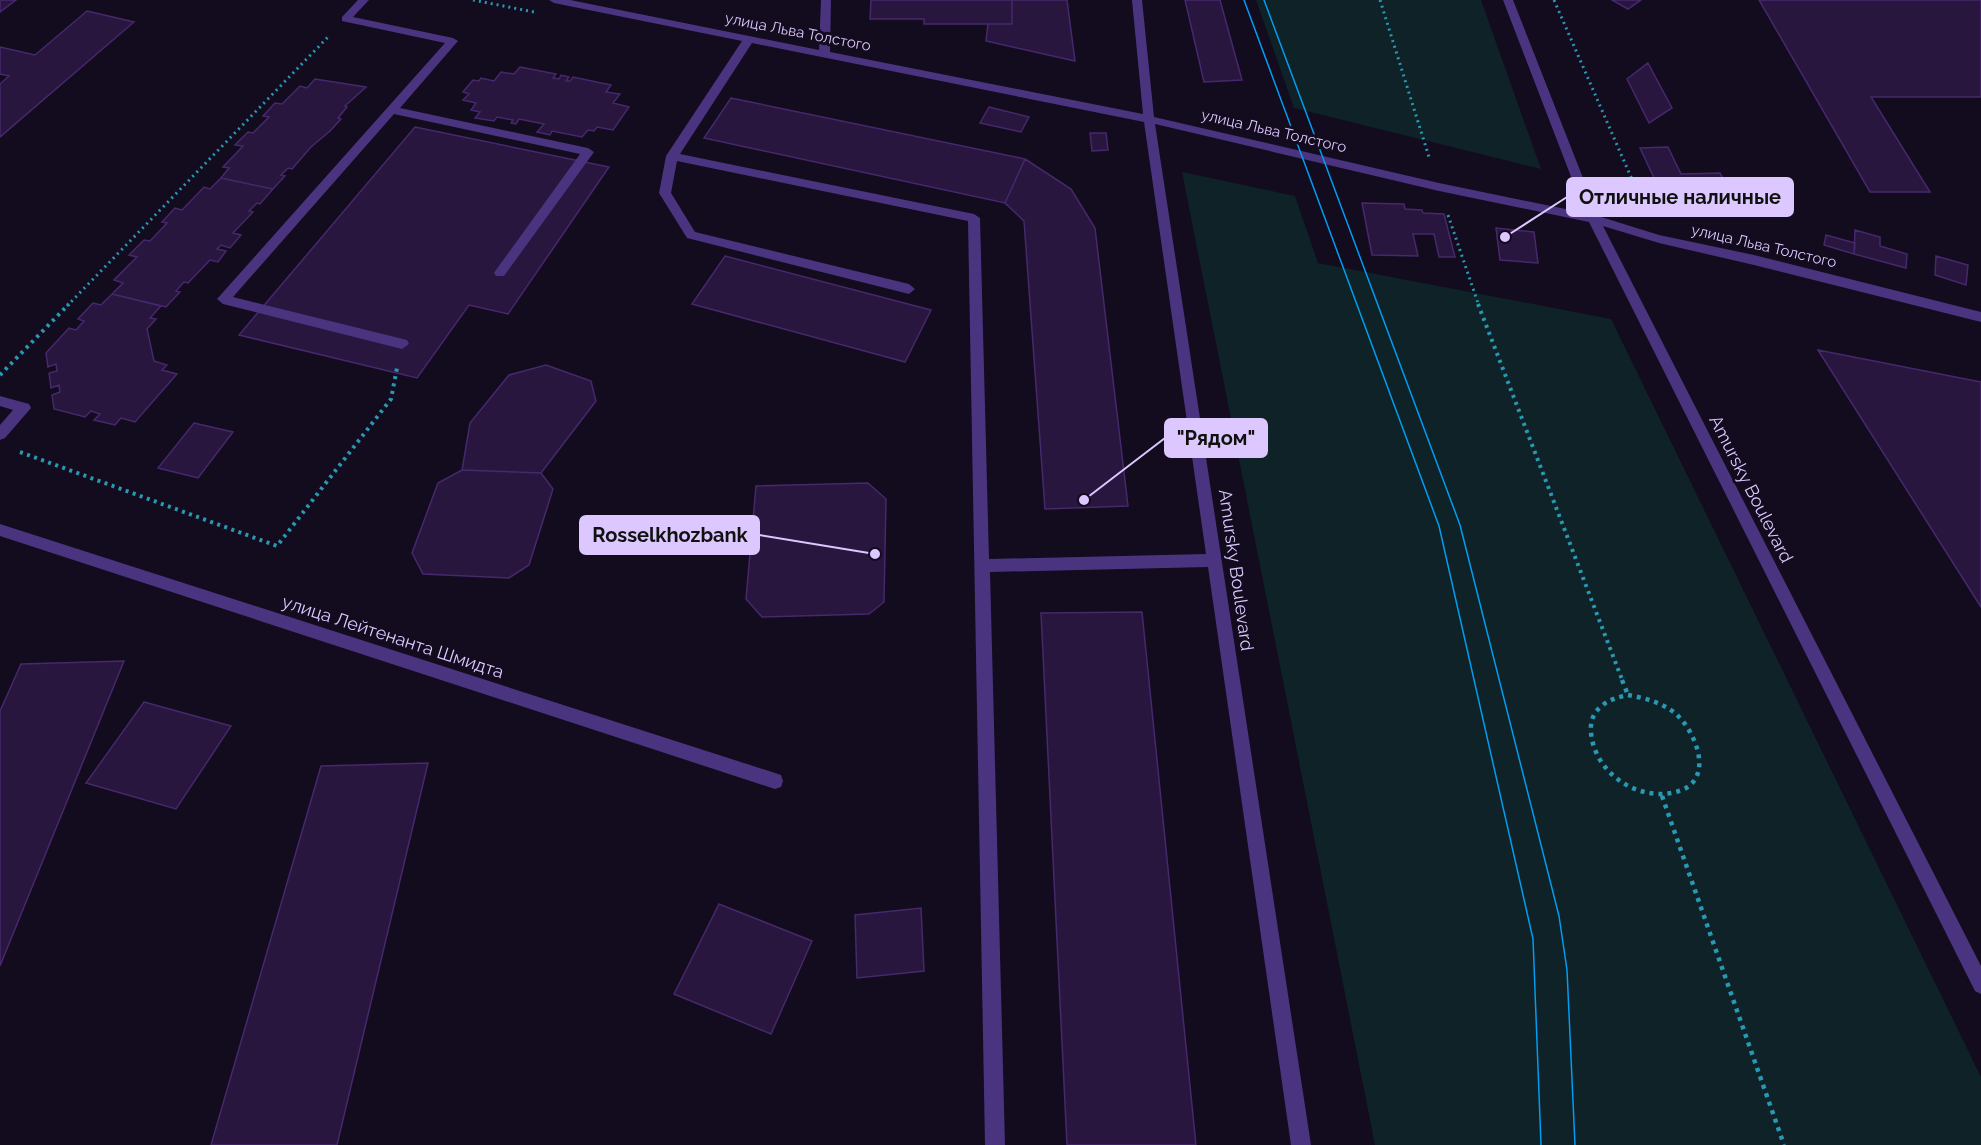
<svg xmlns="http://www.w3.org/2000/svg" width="1981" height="1145" font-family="Raleway,sans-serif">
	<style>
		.green { fill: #0e2228 }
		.building { fill: #29163f; stroke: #46286c; stroke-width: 1.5 }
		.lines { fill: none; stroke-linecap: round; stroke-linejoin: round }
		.path-far2 { stroke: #2998b2; stroke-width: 3; stroke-dasharray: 2 4; stroke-linecap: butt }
		.path-far1 { stroke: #2998b2; stroke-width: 4; stroke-dasharray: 3 4.5; stroke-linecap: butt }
		.path { stroke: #2998b2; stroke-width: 4.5; stroke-dasharray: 4 5; stroke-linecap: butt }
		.minor { fill: #4a347f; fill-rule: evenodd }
		.tram { stroke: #009df3; stroke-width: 1.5 }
		.labels { text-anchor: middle; stroke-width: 6; stroke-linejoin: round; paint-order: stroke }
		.far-street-label { font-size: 15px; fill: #dcc8ff; stroke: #130b1e }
		.street-label { font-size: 18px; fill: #dcc8ff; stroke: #130b1e }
		.leader { fill: none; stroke: #dcc8ff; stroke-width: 2 }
		.callout-dot { fill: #dcc8ff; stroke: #130b1e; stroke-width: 2 }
		.callout { fill: #dcc8ff; stroke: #dcc8ff; stroke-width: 2 }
		.callout-label { font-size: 20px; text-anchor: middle; font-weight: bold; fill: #111 }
	</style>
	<rect width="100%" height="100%" fill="#130b1e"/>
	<path class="green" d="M1256,0H1481L1541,169L1294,108Z
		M1182,172L1295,196L1318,263L1611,319L1981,1077V1145H1375Z"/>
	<path class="building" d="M0,0H16L0,12Z
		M871,0H1012V24H924V19H870Z
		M1012,0H1067L1075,61L986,41L988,24H1012Z
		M1185,0H1220L1242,80L1204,82Z
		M1612,0H1641L1628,9Z
		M1759,0H1981V97H1871L1930,192H1870Z
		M87,11L134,22L0,137V84L9,76L0,74V47L35,55Z
		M1648,63L1672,108L1649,123L1627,79Z
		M520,67L556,74L553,78L559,79L561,75L569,77L566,81H570L573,77L611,85L606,92L620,94L613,103L629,107L613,130L597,127L594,131L588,130L582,137L552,131L550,135L537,132L544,124L519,119L516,124L511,123L513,120L497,117L494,121L475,118L480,112L471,110L476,103L463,100L469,94L463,92L473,80L479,81L481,78L494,81L501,72L514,74Z
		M315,79L366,87L345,106L347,107L338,118L341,119L330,131L311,147L292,169L288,168L281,175L285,176L273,189L221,178L229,168L223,167L243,146L235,145L248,132L253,133L269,117L263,116L275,103L282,104L300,86L307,88Z
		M731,98L1025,159L1005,203L704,138Z
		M989,107L1029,117L1021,132L980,123Z
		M415,127L609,167L508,314L469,305L417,378L239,335Z
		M1090,133H1106L1108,150L1092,151Z
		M1668,147L1681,174L1720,173L1730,192L1661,193L1640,148Z
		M1025,159L1071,189L1095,228L1128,506L1045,509L1024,221L1005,203Z
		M221,178L273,189L260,204L257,203L249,211L253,212L233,233L241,235L230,248L221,245L217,249L226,251L218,262L210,260L188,283L184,282L176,291L180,292L166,307L112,294L123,283L114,280L137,257L129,255L144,240L150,241L167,223L162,222L175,208L182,210L204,187L210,189Z
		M1362,203L1404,204L1405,209L1422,210L1423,213L1444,214L1455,257H1439L1434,234H1413L1418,256L1372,255Z
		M1496,228L1534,232L1538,263L1500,260Z
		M1855,230L1880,237V246L1907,254L1906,268L1854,254Z
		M1826,235L1855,243L1854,254L1824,245Z
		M725,256L931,310L905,362L692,304Z
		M1936,256L1968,265L1966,285L1935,275Z
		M112,294L161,306L150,318L156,319L147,329L154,361L167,365L162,370L177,374L135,422L121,418L115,425L94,420L100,414L91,411L85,417L54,409L52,395L60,392L59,385L51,388L49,373L57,371L56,364L48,367L46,353L69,328L76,330L84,321L78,319L93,303L101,305Z
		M1818,350L1981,382V607Z
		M546,365L591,381L596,401L541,473L462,470L470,423L509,375Z
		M194,423L233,432L198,478L158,468Z
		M462,470L541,473L553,489L529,565L509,578L423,574L412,553L438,483Z
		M868,483L886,499L884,602L869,614L762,617L746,599L756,486Z
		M1142,612L1196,1145H1067L1041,613Z
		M124,661L0,966V711L21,664Z
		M144,702L231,726L176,809L86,783Z
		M428,763L337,1145H211L321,766Z
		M719,904L812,941L771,1034L674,994Z
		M921,908L924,971L857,978L855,915Z"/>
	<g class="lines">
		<path class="path-far2" d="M473,0L534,12
			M1380,0L1429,157
			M1554,0L1644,207
			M1448,215L1479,306
			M67,306L328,37"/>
		<path class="path-far1" d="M1478,304L1623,682
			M0,375L69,304
			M20,452L277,546L391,399L397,368"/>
		<path class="path" d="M1622,680L1628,695
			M1628,695C1644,698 1661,702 1675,713C1694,729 1715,776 1682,790C1642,805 1595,775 1591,733C1590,722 1593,712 1603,705C1610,699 1619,697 1628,695Z
			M1662,796L1784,1145"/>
		<path class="minor" d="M358,0H369L353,17L453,38L458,41L400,108L588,148L594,152L504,276H496L494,273L496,270L580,154L394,114L233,297L407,340L409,344L402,349L223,304L217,299L445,43L342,21V17Z
			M549,0H570L819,50L821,0H831L830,52L1143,114L1132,0H1142L1154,117L1439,183L1585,213L1503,0H1513L1598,216L1659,235L1754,255L1981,312V322L1754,265L1659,243L1603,226L1981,966V994L1975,991L1589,222L1439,191L1155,124L1311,1145H1291L1208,567L990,572L1005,1145H985L968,221L677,161L671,193L695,232L909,284L915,289L909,294L687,238L659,193L666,156L742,41L554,3ZM752,43L1144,122L1206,554L989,559L980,218L974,214L680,154Z
			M0,396L29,404L31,408L5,438L0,440V425L13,410L0,406Z
			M0,524L775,773L781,775L783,781L781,787L775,789L0,536Z"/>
		<path class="tram" d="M1244,0L1439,526L1533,939L1541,1145
			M1264,0L1460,525L1559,916L1567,970L1575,1145"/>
	</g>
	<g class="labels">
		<g class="far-street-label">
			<text transform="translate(798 32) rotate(11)" y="5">улица Льва Толстого</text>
			<text transform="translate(1274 131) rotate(13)" y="5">улица Льва Толстого</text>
			<text transform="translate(1764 246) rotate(13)" y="5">улица Льва Толстого</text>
		</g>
		<g class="street-label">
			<text transform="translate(1751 489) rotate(63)" y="6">Amursky Boulevard</text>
			<text transform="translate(1236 570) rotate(82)" y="6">Amursky Boulevard</text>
			<text transform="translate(393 637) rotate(18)" y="6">улица Лейтенанта Шмидта</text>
		</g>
	</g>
	<path class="leader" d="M1505 237L1567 197M1084 500L1165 438M875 554L759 535"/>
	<g class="callout-dot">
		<circle cx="1505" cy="237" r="6"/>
		<circle cx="1084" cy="500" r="6"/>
		<circle cx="875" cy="554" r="6"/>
	</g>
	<g class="callout">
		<rect x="1567" y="178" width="226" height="38" rx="6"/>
		<rect x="1165" y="419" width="102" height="38" rx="6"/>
		<rect x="580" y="516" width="179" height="38" rx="6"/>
	</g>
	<g class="callout-label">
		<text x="1680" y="204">Отличные наличные</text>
		<text x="1216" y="445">"Рядом"</text>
		<text x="670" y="542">Rosselkhozbank</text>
	</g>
</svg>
